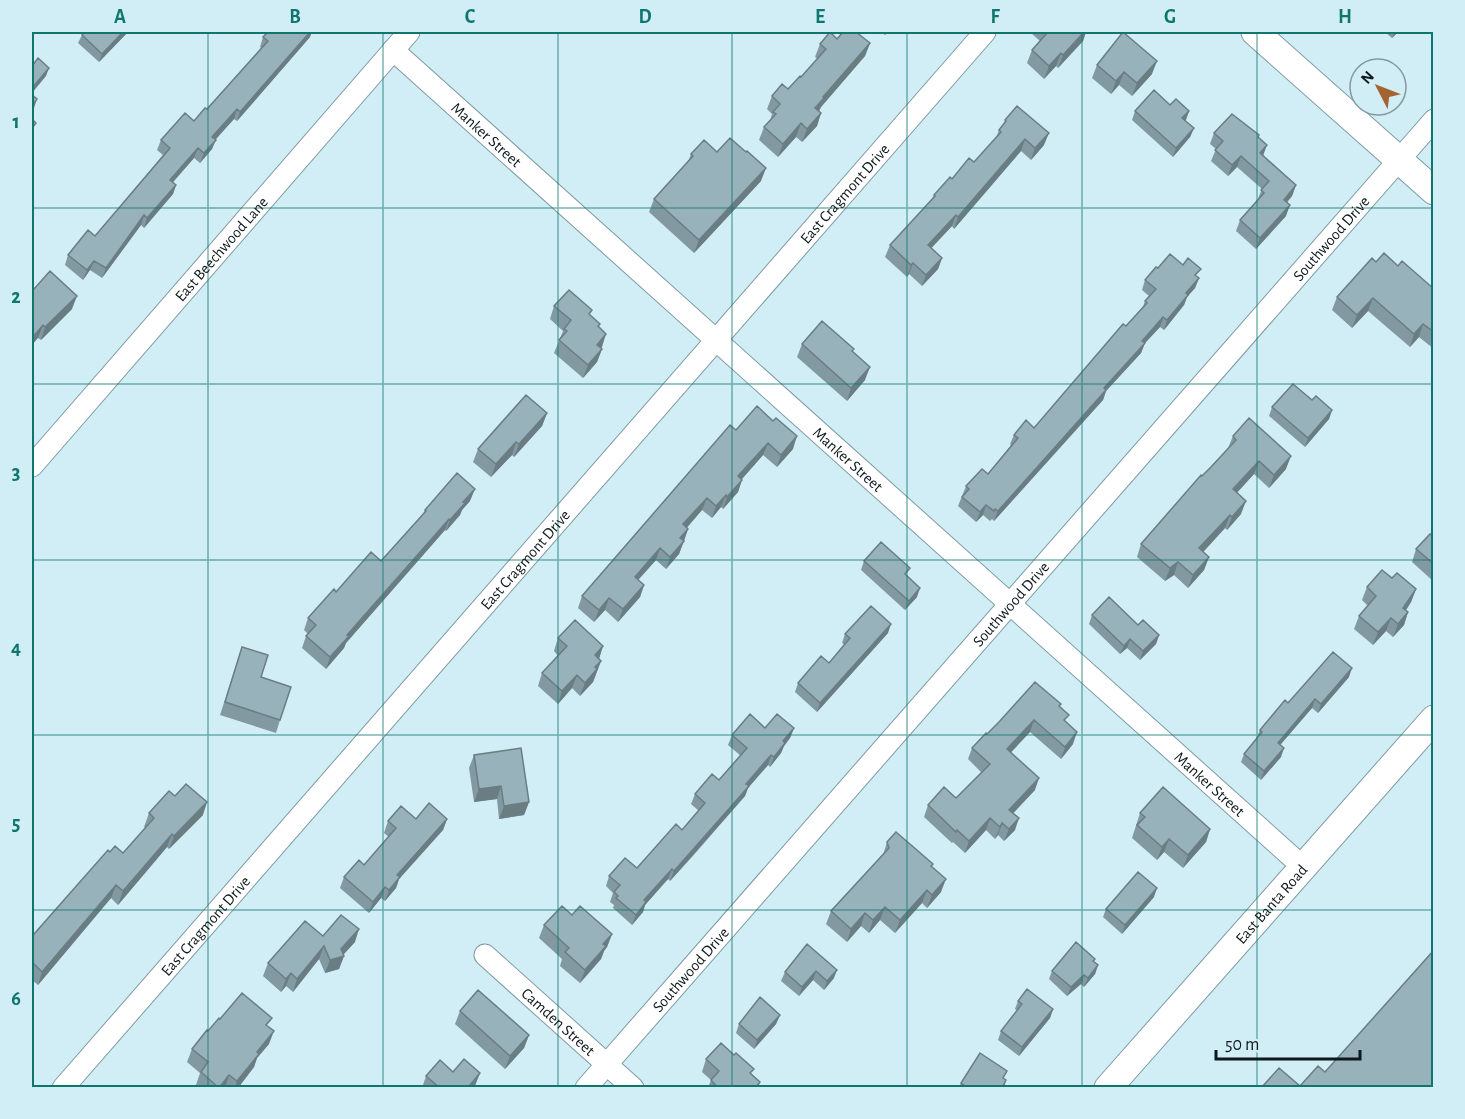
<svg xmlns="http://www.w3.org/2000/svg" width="1465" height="1119" font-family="'Alegreya Sans',sans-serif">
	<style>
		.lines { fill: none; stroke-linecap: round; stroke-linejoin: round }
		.minor-casing { stroke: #7f9aa2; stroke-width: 23 }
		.tertiary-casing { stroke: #7f9aa2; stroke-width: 29 }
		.minor { stroke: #fff; stroke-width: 21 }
		.tertiary { stroke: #fff; stroke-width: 27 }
		.wall { fill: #8299a1 }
		.shaded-wall { fill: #6a7d83 }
		.building { fill: #97b2bb; stroke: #6a7d83; stroke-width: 1.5 }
		.grid { fill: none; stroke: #0f766e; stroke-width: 1.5; stroke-opacity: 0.55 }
		.labels { text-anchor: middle; stroke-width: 4.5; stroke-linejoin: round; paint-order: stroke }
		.street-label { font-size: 16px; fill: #0e191c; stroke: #d1eef7 }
		.neatline { fill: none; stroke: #0f766e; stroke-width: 2 }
		.grid-label { font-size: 20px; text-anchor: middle; font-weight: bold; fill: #0f766e }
	</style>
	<rect width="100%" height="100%" fill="#d1eef7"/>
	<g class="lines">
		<defs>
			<g id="minor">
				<path id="s1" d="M393,50L1303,867"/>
				<path id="s2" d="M32,466L409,32"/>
				<path id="s3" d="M485,955L633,1088"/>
				<path id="s4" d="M63,1088L985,32"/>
				<path id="s5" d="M586,1088L1434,120"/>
			</g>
			<g id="tertiary">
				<path d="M1255,32L1434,191"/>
				<path id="s6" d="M1108,1088L1434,719"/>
			</g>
		</defs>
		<use href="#minor" class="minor-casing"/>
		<use href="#tertiary" class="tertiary-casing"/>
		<use href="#minor" class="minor"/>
		<use href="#tertiary" class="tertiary"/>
	</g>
	<path class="wall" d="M84,32H128L99,62L78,43L82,35Z
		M881,32H889L885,35Z
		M1032,32H1086L1083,41L1058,68L1056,66L1044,79L1027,63L1032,50L1040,41L1031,33Z
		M1385,32H1398L1392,38Z
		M263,37H310L237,121L234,119L215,139L212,149L200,163L194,158L173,182L176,185L173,194L144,228L141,225L102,278L90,270L83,280L65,265L68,255L95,236L163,155L157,150L161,140L194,121L207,109L261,48L260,47Z
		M837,39L870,43L865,56L821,107L819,111L821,113L817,126L802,142L796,137L778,157L759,140L764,127L770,121L772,114L767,109L772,96L788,89L801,77L818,59L815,57L820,44Z
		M1097,65L1152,74L1132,96L1119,85L1111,94L1092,78Z
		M1170,105L1189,111L1185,121L1194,128L1190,137L1173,157L1132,120L1135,111Z
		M1005,120L1044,145L1031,160L1021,151L954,229L952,226L931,248L942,258L938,269L922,286L909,274L907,277L885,257L890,245L932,199L934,195L952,179L974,162L996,138L999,130L1003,126Z
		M1214,133L1259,135V137L1263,155L1296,185L1292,196L1287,202L1286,216L1256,249L1236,231L1240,220L1257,201L1262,189L1237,167L1228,176L1211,161L1216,149L1210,144Z
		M717,152L761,181L694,253L649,212L654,199L688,162L691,154Z
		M1376,262L1398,266L1434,289V349L1419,337L1410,347L1368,311L1352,328L1332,310L1337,297Z
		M1158,268L1199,278L1195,288L1187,297L1184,305L1164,330L1160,327L1145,343L1141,353L1106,391L1103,400L994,521L992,519L990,521L983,515L976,522L958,506L966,486L988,474L1011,445L1010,444L1014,435L1034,428L1126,326L1143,307L1145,301L1149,296L1142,290L1145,280Z
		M34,289L72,309L41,340L38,338Z
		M554,306L590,315L600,324L599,327L602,347L601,348L602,349L597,362L583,378L554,353L563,331L550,319Z
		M802,344L853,352L865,380L847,401L797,357Z
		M1312,400L1332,410L1329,419L1305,447L1269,416L1272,407Z
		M547,413L542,426L514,457L512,455L491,477L473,462L478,449Z
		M736,430L793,449L777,467L763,455L742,479L738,492L723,509L721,507L712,518L702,510L687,527L688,529L679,554L666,569L656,560L638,580L644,585L640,597L618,622L605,610L594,622L578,608L582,596Z
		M1233,436L1286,469L1269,488L1254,474L1237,493L1241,514L1227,530L1225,528L1203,552L1209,557L1204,570L1188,588L1174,575L1165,581L1137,557L1141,544L1228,448Z
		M470,501L462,510L460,515L446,531L445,530L346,643L344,648L326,669L302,648L306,636L308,634L304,630L308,618L336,592L381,561L423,514L425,510Z
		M1434,533L1433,581L1412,562L1416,549Z
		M864,561L907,577L917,597L905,610L861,570Z
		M1392,578L1416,589L1411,602L1406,610L1408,612L1404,625L1393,637L1386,631L1373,645L1354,629L1359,616L1368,606L1362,600L1367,587Z
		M1092,615L1138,625L1159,635L1156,644L1140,660L1127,648L1120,654L1089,624Z
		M888,633L817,712L795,692L798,683L829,663L845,645L842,643L845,634Z
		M558,638L603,646L599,658L601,661L593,682L580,696L572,688L558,704L538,686L542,673L558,656L554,651Z
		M242,647L261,677L280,720L276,733L220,715Z
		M1349,677L1318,713L1312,708L1280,745L1281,757L1261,780L1241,762L1244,754L1256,739L1260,730L1288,703Z
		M1060,707L1073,744L1061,759L1030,732L1011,752L1035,790L1013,813L1015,830L1004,841L998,835L995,839L986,830L965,853L953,842L952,843L924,817L928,805L956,798L982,773L968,759L972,748L987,734Z
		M765,728H794L790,738L784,746L781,753L770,767L768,765L748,788L745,796L692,857L670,881L668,879L645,905L643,912L632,925L613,908L614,905L610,902L613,893L606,886L609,876L637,868L682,830L699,811L691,804L695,794L719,780L741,756L728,745L732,735Z
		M474,755L529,802L524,815L499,819L497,799L474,802L469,768Z
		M175,796L203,815L169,849L167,847L118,905L111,898L38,985L32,980V933L34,934L110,852L123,853L146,828L144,827L149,813Z
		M1140,813L1210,829L1206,842L1183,868L1164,852L1157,860L1132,838Z
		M416,819H447L443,830L399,879L396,888L385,901L381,898L369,913L340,888L344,877L364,865L389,837L384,833L388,821Z
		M887,842L933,864L932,867L941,892L927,908L922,903L895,933L880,920L869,933L861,926L847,942L826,924L831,911L883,855Z
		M1154,897L1122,934L1103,917L1106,909Z
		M572,915L612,934L607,947L604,951L601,959L580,983L560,966L562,959L539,938L544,925Z
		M323,936L355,942L344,954V956L339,969L325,973L319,959L293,992L286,986L281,992L263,976L268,963Z
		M807,944L834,978L824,990L813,980L799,996L781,981L785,972Z
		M1095,959L1094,962L1098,965L1095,974L1084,987L1081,984L1067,996L1049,979L1052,971Z
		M1018,1001L1053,1009L1050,1018L1019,1056L998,1040L1001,1031L1017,1011L1015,1009Z
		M460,1011L529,1035L524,1048L505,1069L455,1024Z
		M780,1015L776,1024L754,1049L736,1033L739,1024Z
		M220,1019L269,1028V1044L257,1058L254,1067L238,1088H199L196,1085L200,1073L187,1062L192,1049Z
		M706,1059L752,1075L760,1082L758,1088H708L711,1080L702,1072Z
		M453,1072L475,1086L474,1088H422L426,1076Z
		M1004,1079L1006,1080L1004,1088H959L961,1083Z"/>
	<path class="shaded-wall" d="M123,32H128L99,62L102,54Z
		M310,32H312L310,37L237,121L240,112Z
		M1084,32H1086L1083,41L1058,68L1063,55Z
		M1395,32H1398L1392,38Z
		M870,43L865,56L821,107L819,111L815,108L823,97Z
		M1061,53L1056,66L1044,79L1049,66Z
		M1157,61L1152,74L1132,96L1137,83Z
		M49,68L46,76L32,93V88Z
		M1124,72L1119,85L1111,94L1116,81Z
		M37,99L34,108L32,111V106Z
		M237,109L234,119L209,147L212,137Z
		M1189,111L1186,120L1179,127L1182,118Z
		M821,113L817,126L802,142L807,129Z
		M801,123L796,137L778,157L783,144Z
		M1194,128L1190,137L1173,157L1176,148Z
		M1049,133L1044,145L1031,160L1035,148Z
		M1025,139L1021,151L954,229L958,217Z
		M216,140L212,149L200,163L204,153Z
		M1267,145L1263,156L1260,153Z
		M198,148L194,158L167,189L170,180Z
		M1241,156L1237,167L1228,176L1232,165Z
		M766,168L761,181L694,253L699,240Z
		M176,185L173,194L144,228L147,218Z
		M1296,185L1292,196L1280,211L1284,200Z
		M1290,205L1286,216L1256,249L1260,238Z
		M144,215L141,225L102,278L106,268Z
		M956,215L952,226L924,256L928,245Z
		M942,258L938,269L922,286L926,275Z
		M94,261L90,270L83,280L87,270Z
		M913,263L909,274L907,277L911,265Z
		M1199,278L1195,288L1187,297L1184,305L1164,330L1167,320L1186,293Z
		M77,296L72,309L41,340L45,327Z
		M1373,298L1368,311L1352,328L1357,315Z
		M1163,317L1160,327L1145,343L1141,353L1106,391L1103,400L994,521L998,511L1104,388L1142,341Z
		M1423,324L1419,337L1410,347L1414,334Z
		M43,325L38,338L32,345V338Z
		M606,334L602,347L592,358L597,345Z
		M602,349L597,362L583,378L588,365Z
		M870,367L865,380L847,401L851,388Z
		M1332,410L1329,419L1305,447L1308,438Z
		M547,413L542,426L514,457L519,444Z
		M797,436L793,449L777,467L781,455Z
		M516,442L512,455L491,477L496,464Z
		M768,443L763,455L734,488L738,476Z
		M1291,456L1286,469L1269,488L1274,475Z
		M1259,461L1254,474L1228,502L1233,489Z
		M742,480L738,492L723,509L727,497Z
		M475,489L470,501L462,510L460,515L446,531L450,520L463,502Z
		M726,495L721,507L712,518L716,506Z
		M707,498L702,510L679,537L683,524Z
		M1246,501L1241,514L1227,530L1232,517Z
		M986,505L983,515L976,522L980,512Z
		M1230,515L1225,528L1195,561L1199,548Z
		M449,519L445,530L346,643L344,648L326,669L330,657L347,635Z
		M688,529L684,541L676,550L680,538Z
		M684,541L679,554L666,569L670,557Z
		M660,548L656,560L630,589L635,577Z
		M1209,557L1204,570L1188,588L1193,575Z
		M1178,562L1174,575L1165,581L1170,568Z
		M644,585L640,597L618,622L623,609Z
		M920,588L917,597L905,610L909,601Z
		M1416,589L1411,602L1399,621L1403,608Z
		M609,598L605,610L594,622L599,610Z
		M1408,612L1404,625L1393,637L1398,624Z
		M1391,618L1386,631L1373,645L1378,632Z
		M891,624L888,633L817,712L820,703Z
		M1159,635L1156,644L1140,660L1143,651Z
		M1130,639L1127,648L1120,654L1124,646Z
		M603,646L599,659L595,655Z
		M601,661L593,682L580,696L585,683L595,667Z
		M1352,668L1349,677L1318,713L1321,704Z
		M577,675L572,688L558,704L562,691Z
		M1315,699L1312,708L1275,751L1278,743Z
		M1034,720L1030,732L1003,761L1007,749Z
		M794,728L790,738L784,746L781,753L770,767L774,757L783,741Z
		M1077,732L1073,744L1061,759L1065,747Z
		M1284,748L1281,757L1261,780L1264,771Z
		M771,755L768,765L748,788L745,796L670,881L674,871Z
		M1039,778L1035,790L1005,822L1009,810Z
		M501,786L497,799L474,802L479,789Z
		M207,802L203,815L169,849L174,836Z
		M529,802L524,815L499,819L504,806Z
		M990,818L986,830L965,853L969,841Z
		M1019,818L1015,830L1004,841L1009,829Z
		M447,819L443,830L399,879L396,888L385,901L389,890L397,875Z
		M1002,823L998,835L995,839L1000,827Z
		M1210,829L1206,842L1183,868L1188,855Z
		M172,834L167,847L118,905L123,891Z
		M1169,839L1164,852L1157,860L1162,847Z
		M672,869L668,879L645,905L643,912L632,925L636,915L644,900Z
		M946,879L941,892L927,908L932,895Z
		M116,885L111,898L38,985L42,972Z
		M385,887L381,898L369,913L373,902Z
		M1157,888L1154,897L1122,934L1125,925Z
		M927,890L922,903L895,933L900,920Z
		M885,907L880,920L869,933L873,920Z
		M865,913L861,926L847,942L851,929Z
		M359,929L355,942L342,956H344L339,969L325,973L330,960L341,949Z
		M612,934L607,947L604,951L601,959L580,983L585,970L603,944Z
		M324,946L319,959L293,992L297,979Z
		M1098,965L1095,974L1084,987L1088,978Z
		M837,970L834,978L824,990L827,981Z
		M816,971L813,980L799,996L802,987Z
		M291,973L286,986L281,992L286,979Z
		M1084,975L1081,984L1067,996L1071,987Z
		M1053,1009L1050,1018L1019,1056L1022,1047Z
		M780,1015L776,1024L754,1049L757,1040Z
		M274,1031L269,1044L257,1058L254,1067L238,1088H235L237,1081L257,1052Z
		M529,1035L524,1048L505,1069L510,1056Z
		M480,1073L475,1086L474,1088H468Z
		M229,1075L225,1088H219Z"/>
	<path class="building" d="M84,32H123L102,54L82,35Z
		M268,32H310L240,112L237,109L212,137L216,140L204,153L198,148L170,180L176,185L147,218L144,215L106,268L94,261L87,270L68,255L88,230L95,236L170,148L161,140L185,113L194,121L205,108L207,109L268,41L263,37Z
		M830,32L837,39L843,32H856L870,43L823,97L824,98L815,108L821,113L807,129L801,123L783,144L764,127L776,114L773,112L780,104L772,96L782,84L788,89L800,76L801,77L826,49L820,44Z
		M1048,32H1084L1063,55L1061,53L1049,66L1032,50Z
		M1123,32L1157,61L1137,83L1124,72L1116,81L1097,65Z
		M38,58L49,68L32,88V66Z
		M1154,90L1170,105L1176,99L1189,111L1182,118L1194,128L1176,148L1135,111Z
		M32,95L37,99L32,106Z
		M1017,106L1049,133L1035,148L1025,139L958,217L956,215L928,245L942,258L926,275L913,263L911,265L890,245L935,196L934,195L950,177L952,179L969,158L974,162L1001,132L999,130L1006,121L1005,120Z
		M1232,114L1259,135L1258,137L1267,145L1260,153L1296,185L1284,200L1290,205L1260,238L1240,220L1264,193L1261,190L1269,181L1241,156L1232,165L1215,150L1223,141L1214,133Z
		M32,119L36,123L32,128Z
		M730,138L746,152L747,151L766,168L699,240L654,199L693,156L691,154L704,140L717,152Z
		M1384,253L1398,266L1402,261L1434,289V332L1423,324L1414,334L1373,298L1357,315L1337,297L1372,258L1376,262Z
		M1170,254L1183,265L1188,258L1201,269L1195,275L1199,278L1186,293L1188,295L1167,320L1163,317L1142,341L1145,343L1104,388L1106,390L998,511L995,509L994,511L986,505L980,512L962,497L969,489L966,486L982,469L988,474L1018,438L1014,435L1026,420L1034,428L1123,324L1126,326L1147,303L1145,301L1156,289L1145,280L1156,267L1158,268Z
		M50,271L77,296L45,327L43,325L32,338V287L34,289Z
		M569,290L592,310L589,314L600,324L598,326L606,334L597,345L602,349L588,365L559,340L567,331L564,329L571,320L554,306Z
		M822,321L854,349L852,351L870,367L851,388L802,344Z
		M1293,384L1312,400L1316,396L1332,410L1308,438L1272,407Z
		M526,395L547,413L519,444L516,442L496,464L478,449Z
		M757,406L773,421L776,418L797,436L781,455L768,443L738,476L742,480L727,497L726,495L716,506L707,498L683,524L688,529L680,538L684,541L670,557L660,548L635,577L644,585L623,609L609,598L599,610L582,596L730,425L736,430Z
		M1249,418L1291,456L1274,475L1259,461L1233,489L1246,501L1232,517L1230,515L1199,548L1209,557L1193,575L1178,562L1170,568L1141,544L1201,475L1202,476L1211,467L1236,440L1233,436Z
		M457,473L475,489L463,502L465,503L450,520L449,519L347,635L349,636L330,657L306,636L316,625L308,618L334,589L336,592L371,552L381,561L426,511L425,510Z
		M1434,533V564L1416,549L1430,534L1432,535Z
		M881,542L910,568L905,574L920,588L909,601L864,561Z
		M1382,570L1392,578L1397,573L1416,589L1403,608L1408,612L1398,624L1391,618L1378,632L1359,616L1376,596L1367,587Z
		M1109,597L1138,625L1143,620L1159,635L1143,651L1130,639L1124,646L1092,615Z
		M871,606L891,624L820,703L798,683L821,656L829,663L850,638L845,634Z
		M575,620L603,646L595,655L601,661L595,667L597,669L585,683L577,675L562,691L542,673L567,646L558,638Z
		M242,647L268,655L261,677L291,687L280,720L225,702Z
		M1333,652L1352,668L1321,704L1315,699L1278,743L1284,748L1264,771L1244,754L1262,732L1260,730L1285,700L1288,703Z
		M1035,682L1061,704L1059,706L1069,715L1064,720L1077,732L1065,747L1034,720L1007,749L1039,778L1009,810L1019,818L1009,829L1002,823L1000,827L990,818L969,841L957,830L956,832L928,805L944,787L956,798L990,764L972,748L986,733L987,734L999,722Z
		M750,714L765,728L777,714L794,728L783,741L785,743L774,757L771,755L746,784L749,786L674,871L672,869L644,900L646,902L636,915L616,898L618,896L614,892L620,885L609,876L625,858L637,868L676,824L682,830L705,803L695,794L712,774L719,780L747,748L732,735Z
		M521,748L529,802L504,806L501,786L479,789L474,755Z
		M186,784L207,802L174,836L172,834L123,891L116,885L42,972L32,962V933L34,934L108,850L110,852L115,846L123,853L154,818L149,813L169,791L175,796Z
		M1163,787L1210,829L1188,855L1169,839L1162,847L1137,825L1145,817L1140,813Z
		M429,803L447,819L397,875L400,877L389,890L385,887L373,902L344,877L359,860L364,865L396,828L388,821L401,806L416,819Z
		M896,832L933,864L931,866L946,879L932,895L927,890L900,920L885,907L873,920L865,913L851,929L831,911L889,848L887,842Z
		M1138,872L1157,888L1125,925L1106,909Z
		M562,906L572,915L580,906L612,934L603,944L606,946L585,970L565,952L569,948L544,925Z
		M341,915L359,929L341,949L344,956L330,960L324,946L297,979L291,973L286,979L268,963L305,921L323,936Z
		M1076,942L1095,959L1093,961L1098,965L1088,978L1084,975L1071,987L1052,971Z
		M807,944L837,970L827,981L816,971L802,987L785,972Z
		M1434,950V1088H1261L1279,1068L1300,1086L1318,1066L1325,1072Z
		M1027,989L1053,1009L1022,1047L1001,1031L1022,1004L1018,1001Z
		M478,990L529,1035L510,1056L460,1011Z
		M242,993L272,1018L266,1025L274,1031L257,1052L259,1054L237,1081L229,1075L219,1088L201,1072L208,1062L192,1049L207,1030L208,1031L219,1018L220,1019Z
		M760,997L780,1015L757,1040L739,1024Z
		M721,1043L734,1055L736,1053L754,1069L750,1073L760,1082L755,1088H718L711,1080L719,1071L706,1059Z
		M980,1053L1007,1071L1003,1078L1006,1080L1002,1088H968L961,1083Z
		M464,1059L480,1073L469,1086L470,1088H440L426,1076L440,1060L453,1072Z"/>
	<path class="grid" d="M208,32V1088M383,32V1088M558,32V1088M732,32V1088M907,32V1088M1082,32V1088M1257,32V1088M32,208H1434M32,384H1434M32,560H1434M32,735H1434M32,910H1434"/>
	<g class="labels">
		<g class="street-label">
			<text dy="6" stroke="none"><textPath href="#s1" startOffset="126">Manker Street</textPath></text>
			<text dy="6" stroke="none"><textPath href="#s4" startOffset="1188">East Cragmont Drive</textPath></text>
			<text dy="6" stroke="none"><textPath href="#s5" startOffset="1130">Southwood Drive</textPath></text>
			<text dy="6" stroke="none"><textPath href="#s2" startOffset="288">East Beechwood Lane</textPath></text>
			<text dy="6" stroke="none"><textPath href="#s1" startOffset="612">Manker Street</textPath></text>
			<text dy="6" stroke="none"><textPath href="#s4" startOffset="702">East Cragmont Drive</textPath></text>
			<text dy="6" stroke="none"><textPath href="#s5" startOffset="644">Southwood Drive</textPath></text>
			<text dy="6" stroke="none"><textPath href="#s1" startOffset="1098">Manker Street</textPath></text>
			<text dy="6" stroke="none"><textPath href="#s6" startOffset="246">East Banta Road</textPath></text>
			<text dy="6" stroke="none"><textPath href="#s4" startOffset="216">East Cragmont Drive</textPath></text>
			<text dy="6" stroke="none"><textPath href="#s5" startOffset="158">Southwood Drive</textPath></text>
			<text dy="6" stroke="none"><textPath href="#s3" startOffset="99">Camden Street</textPath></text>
		</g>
	</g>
	<rect width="1465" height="1119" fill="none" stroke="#d1eef7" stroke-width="66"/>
	<g transform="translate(1378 87) rotate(312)"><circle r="28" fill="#d1eef7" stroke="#83999f" stroke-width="1.5"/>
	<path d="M0-4.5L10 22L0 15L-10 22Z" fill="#a66332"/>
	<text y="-9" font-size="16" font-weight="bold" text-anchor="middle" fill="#0e191c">N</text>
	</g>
	<path d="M1216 1050v9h144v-9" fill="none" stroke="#0e191c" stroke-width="3"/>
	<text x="1225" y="1050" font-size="18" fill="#0e191c" stroke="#d1eef7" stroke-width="4.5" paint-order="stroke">50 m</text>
	<rect x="33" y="33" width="1399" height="1053" class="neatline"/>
	<g class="grid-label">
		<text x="120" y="23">A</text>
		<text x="295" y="23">B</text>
		<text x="470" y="23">C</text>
		<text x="645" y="23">D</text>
		<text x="820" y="23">E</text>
		<text x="995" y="23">F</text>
		<text x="1170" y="23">G</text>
		<text x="1345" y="23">H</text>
		<text x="16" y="128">1</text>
		<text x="16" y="303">2</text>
		<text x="16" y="479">3</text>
		<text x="16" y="654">4</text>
		<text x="16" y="830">5</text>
		<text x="16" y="1005">6</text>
	</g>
</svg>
